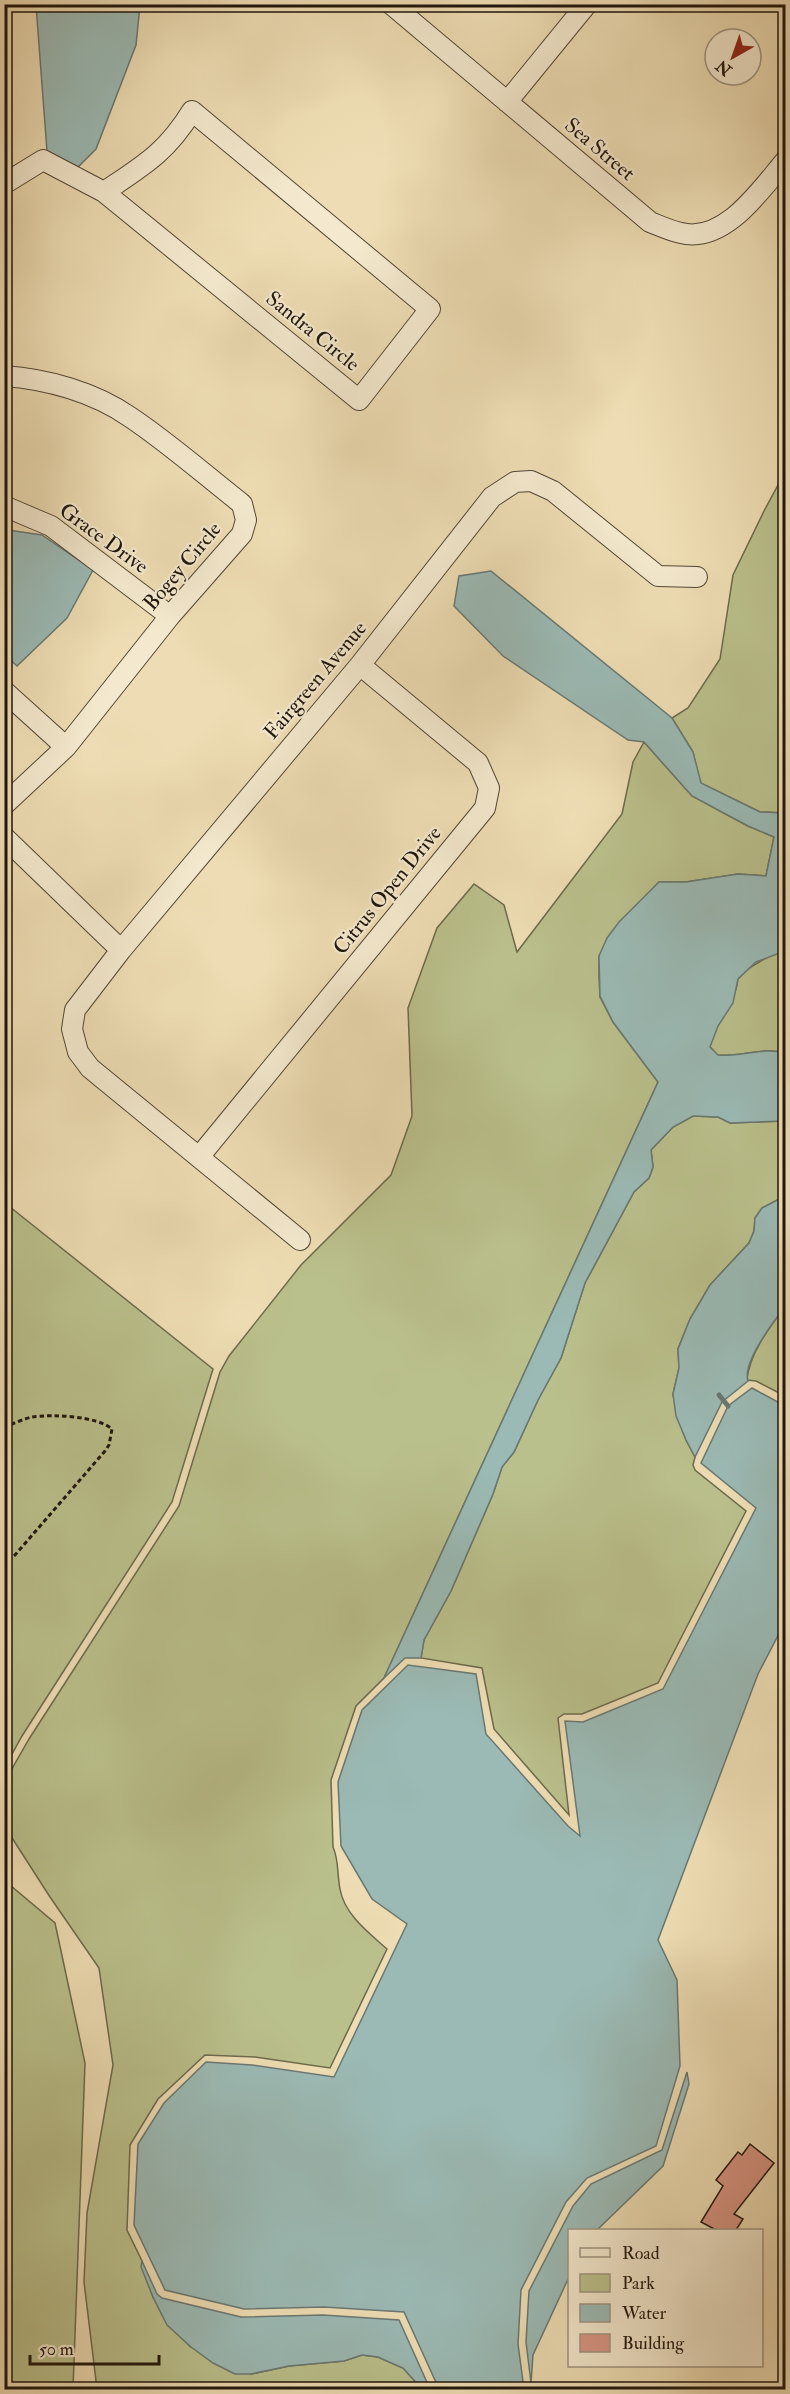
<svg xmlns="http://www.w3.org/2000/svg" width="790" height="2394" font-family="'IM FELL Double Pica',serif">
	<style>
		.green { fill: #bac08c; stroke: #6c6a4c; stroke-width: 1.5 }
		.water { fill: #9bbab5; stroke: #697872; stroke-width: 1.5 }
		.lines { fill: none; stroke-linecap: round; stroke-linejoin: round }
		.stream { stroke: #697872; stroke-width: 5 }
		.building { fill: #d89484; stroke: #1e150d; stroke-width: 1.5 }
		.minor-casing { stroke: #524737; stroke-width: 22 }
		.path { stroke: #1e150d; stroke-width: 3; stroke-dasharray: 4.5 3; stroke-linecap: butt }
		.minor { stroke: #f4e9ce; stroke-width: 20 }
		.labels { text-anchor: middle; stroke-width: 4.5; stroke-linejoin: round; paint-order: stroke }
		.street-label { font-size: 21px; fill: #1e150d; stroke: #f4e9ce }
	</style>
	<rect width="100%" height="100%" fill="#eeddb4"/>
	<filter id="stains"><feTurbulence type="fractalNoise" baseFrequency=".00333" numOctaves="4"/><feColorMatrix values="0 0 0 0 .2 0 0 0 0 .09 0 0 0 0 .02 0 0 0 .5 -.17"/></filter>
	<radialGradient id="worn" r=".72"><stop offset=".6" stop-color="#630" stop-opacity="0"/><stop offset="1" stop-color="#630" stop-opacity=".3"/></radialGradient>
	<path class="green" d="M785,472V813L760,812L700,783L693,752L672,718L688,708L720,659L733,575L764,511Z
		M644,742L692,796L748,826L774,837L766,876L738,874L686,882H659L644,898L599,956V976L600,997L613,1022L658,1082L384,1678L356,1706L331,1780L333,1847C339,1860 337,1874 340,1889C344,1914 369,1933 387,1949L330,2068L255,2057L205,2055L158,2099L130,2145L127,2230L142,2261V2267L153,2297L167,2324L191,2347L251,2374L289,2366L344,2361L362,2355L378,2357L403,2368L422,2389H97L84,2282L87,2213L113,2065L99,1968L50,1897L5,1827L9,1774L29,1739L179,1506L220,1372L229,1356L301,1265L391,1175L412,1116L408,1008L437,928L474,884L504,905L517,952L622,814L633,762Z
		M785,951V1053C763,1047 740,1057 717,1055L710,1047L711,1040L736,989L738,979L746,970L771,955Z
		M693,1116L718,1117L730,1123L785,1121V1196L762,1208L755,1218L754,1231L749,1243L710,1285L690,1319L678,1349L679,1368L673,1394L677,1416L686,1440L695,1457L693,1465L695,1470L746,1511L658,1683L582,1714H564L558,1718L569,1815L494,1729L482,1668L421,1658L424,1640L451,1591L493,1494L502,1467L514,1452L538,1400L561,1358L585,1283L634,1192L649,1178L653,1167L651,1150L673,1127Z
		M5,1203L213,1369L172,1502L22,1736L5,1767Z
		M785,1307V1396L756,1381L747,1380C749,1354 769,1328 785,1307Z
		M4,1880L55,1923L85,2063L73,2389H5Z"/>
	<path class="water" d="M36,5H140L136,45L96,149L78,167L47,151Z
		M8,530L42,535L93,570L67,618L17,666L5,655L4,532Z
		M491,571L672,718L693,752L701,783L760,812L785,813V951L756,962L738,979L733,1003L718,1026L710,1047L718,1055C740,1057 763,1047 785,1053V1121L730,1123L718,1117L693,1116L673,1127L651,1150L653,1167L649,1178L634,1192L585,1283L561,1358L538,1400L514,1452L502,1467L493,1494L451,1591L424,1640L421,1658H405L384,1678L658,1082L613,1022L600,996L599,956L607,938L619,922L659,882H686L738,874L766,876L774,837L748,826L692,796L644,742L628,740L503,656L454,606L459,576Z
		M785,1196V1307C773,1322 742,1363 748,1381L722,1402L695,1457L686,1440L676,1416L673,1394L679,1368L678,1349L690,1319L710,1285L749,1243L754,1231L755,1218L762,1208Z
		M752,1388L785,1406V1622L758,1674L658,1940L677,1980L680,2066L656,2146L587,2178L566,2202L521,2290L518,2344L524,2389H439L404,2312L324,2307L244,2309L165,2290L134,2225L138,2144L164,2103L206,2062L252,2065L334,2077L407,1924L372,1899L341,1846L338,1782L362,1710L408,1665L476,1674L486,1734L568,1826L580,1836L565,1721L583,1722L663,1689L756,1508L701,1463L728,1406Z
		M687,2072L689,2084L663,2166L597,2230H570L569,2277L533,2355L531,2383L526,2342L529,2291L573,2206L591,2184L662,2150Z
		M142,2261L157,2294L162,2298L241,2317L323,2315L399,2320L430,2389H422L403,2368L378,2357L362,2355L344,2361L289,2366L251,2374H235L213,2363L191,2347L167,2325L153,2297L141,2267Z"/>
	<g class="lines">
		<path class="stream" d="M719,1395L728,1406"/>
	</g>
	<path class="building" d="M750,2144L774,2163L734,2214L743,2219L736,2230H716L701,2222L723,2186L716,2180L738,2152L742,2155Z"/>
	<g class="lines">
		<defs>
			<path id="minor" d="M391,4L650,222C660,226 671,231 681,233C725,244 761,189 786,160
				M507,102L587,4
				M192,111L430,309L359,400L104,192C144,165 166,153 192,111Z
				M4,184L43,160L104,192
				M4,376C47,379 94,392 130,417C169,443 205,475 242,504L246,520L242,534L170,616L66,747L4,805
				M4,506L51,526L170,616
				M4,691L66,747
				M4,837L121,950
				M199,1157L485,808L489,788L478,763L360,665
				M300,1240L90,1068L78,1052L72,1029L75,1010L121,950L360,665L492,497L515,482L531,481L553,491L658,576L697,577"/>
		</defs>
		<use href="#minor" class="minor-casing"/>
		<path class="path" d="M4,1427C13,1424 23,1419 32,1417C52,1414 97,1416 112,1429L109,1445L105,1451L15,1555L4,1564
			M4,2012L7,2019L4,2047"/>
		<use href="#minor" class="minor"/>
	</g>
	<g class="labels">
		<g class="street-label">
			<text transform="translate(600 149) rotate(40)" y="7">Sea Street</text>
			<text transform="translate(313 331) rotate(39)" y="7">Sandra Circle</text>
			<text transform="translate(104 538) rotate(36)" y="7">Grace Drive</text>
			<text transform="translate(182 566) rotate(-50)" y="7">Bogey Circle</text>
			<text transform="translate(315 680) rotate(-50)" y="7">Fairgreen Avenue</text>
			<text transform="translate(387 890) rotate(-51)" y="7">Citrus Open Drive</text>
		</g>
	</g>
	<rect width="790" height="2394" fill="none" stroke="#eeddb4" stroke-width="24"/>
	<rect x="6" y="6" width="778" height="2382" fill="none" stroke="#1e150d" stroke-width="3"/>
	<rect x="12" y="12" width="766" height="2370" fill="none" stroke="#1e150d" stroke-width="1.5"/>
	<rect x="568" y="2229" width="195" height="138" fill="#f4e9ce" stroke="#9e9481" stroke-width="1.5"/>
	<rect x="580" y="2248" width="30" height="9" fill="#f4e9ce" stroke="#9e9481" stroke-width="1.5"/>
	<text x="622" y="2259" font-size="18" fill="#1e150d">Road</text>
	<rect x="580" y="2274" width="30" height="18" fill="#bac08c" stroke="#9e9481" stroke-width="1.5"/>
	<text x="622" y="2289" font-size="18" fill="#1e150d">Park</text>
	<rect x="580" y="2304" width="30" height="18" fill="#9bbab5" stroke="#9e9481" stroke-width="1.5"/>
	<text x="622" y="2319" font-size="18" fill="#1e150d">Water</text>
	<rect x="580" y="2334" width="30" height="18" fill="#d89484" stroke="#9e9481" stroke-width="1.5"/>
	<text x="622" y="2349" font-size="18" fill="#1e150d">Building</text>
	<g transform="translate(733 57) rotate(220)"><circle r="28" fill="#f4e9ce" stroke="#9e9481" stroke-width="1.5"/>
	<path d="M0-4.5L10 22L0 15L-10 22Z" fill="#8f2418"/>
	<text y="-9" font-size="16" font-weight="bold" text-anchor="middle" fill="#1e150d">N</text>
	</g>
	<path d="M30 2355v9h129v-9" fill="none" stroke="#1e150d" stroke-width="3"/>
	<text x="39" y="2355" font-size="18" fill="#1e150d" stroke="#f4e9ce" stroke-width="4.5" paint-order="stroke">50 m</text>
	<rect width="100%" height="100%" filter="url(#stains)"/>
	<rect width="100%" height="100%" fill="url(#worn)"/>
</svg>
